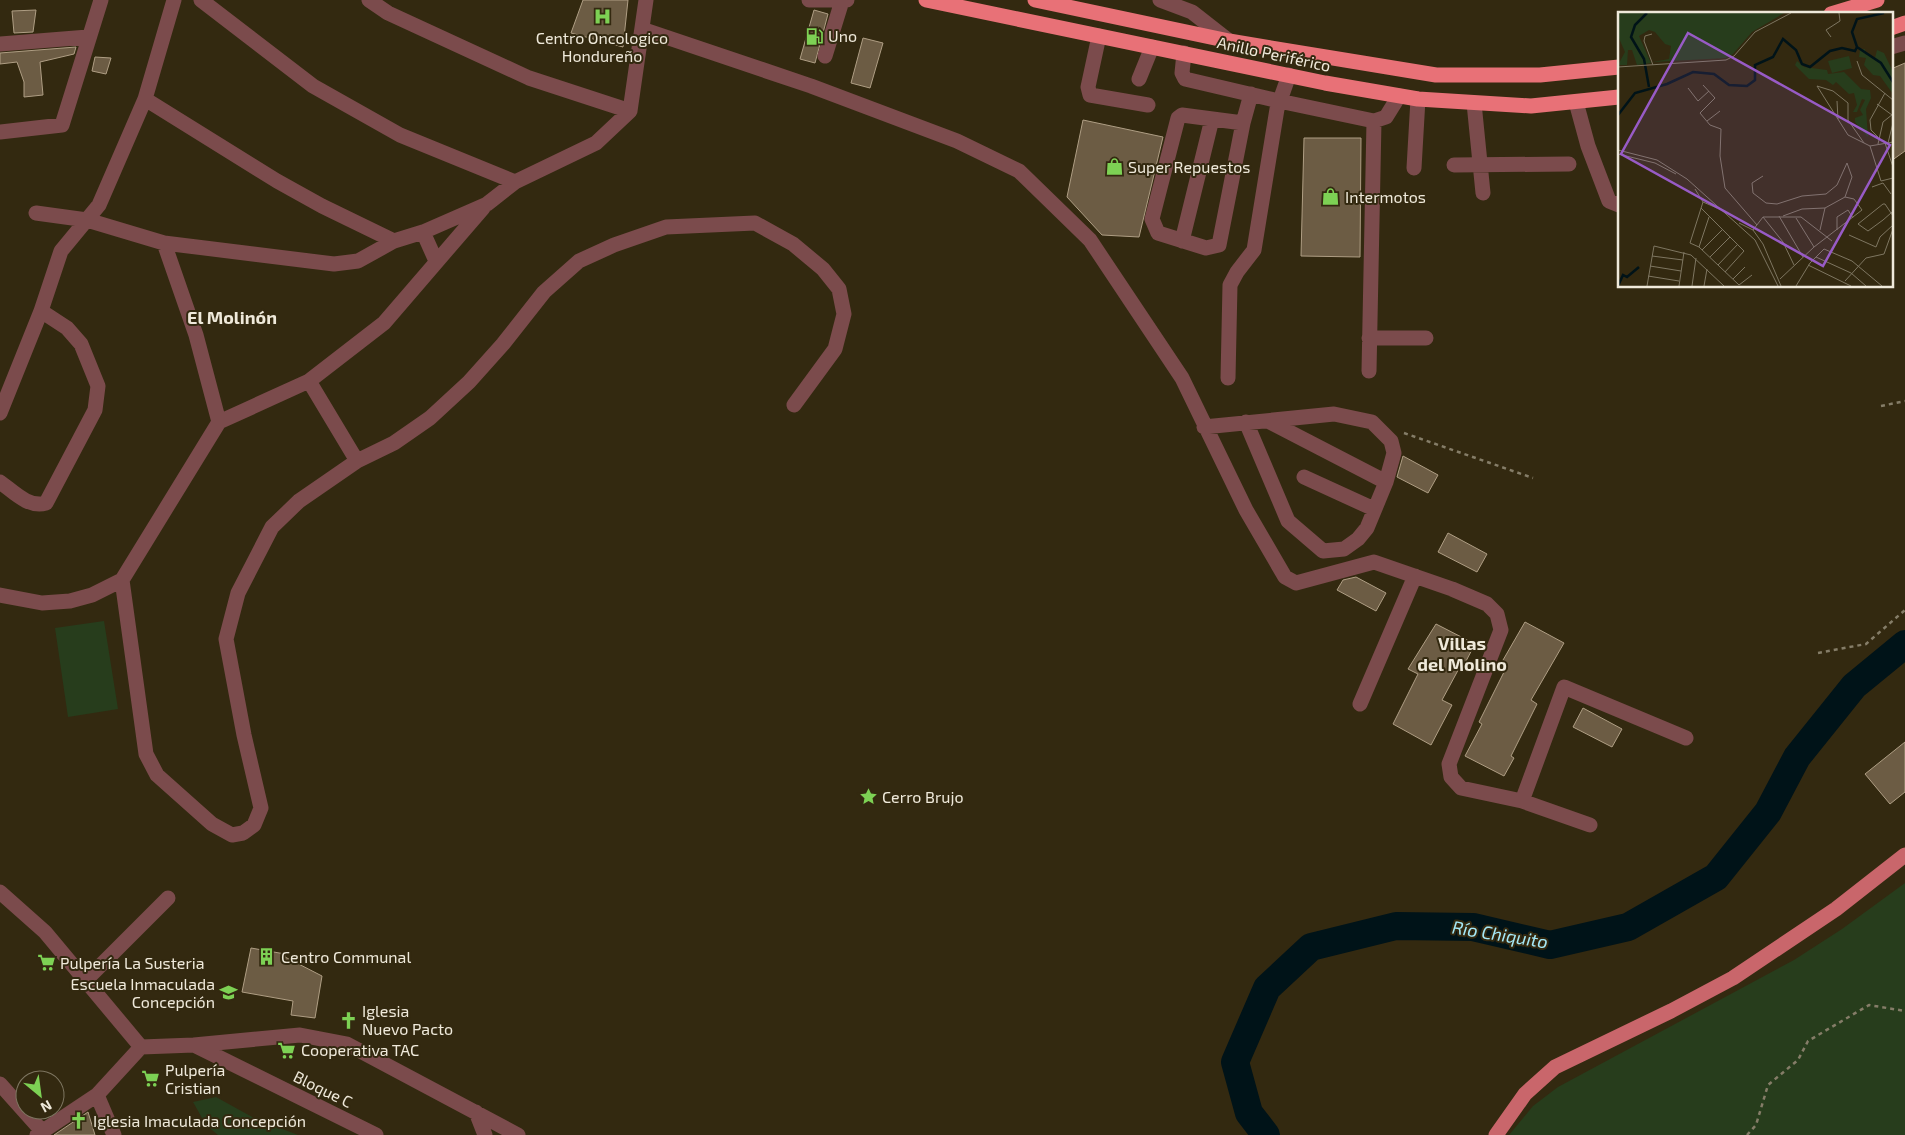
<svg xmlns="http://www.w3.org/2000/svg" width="1905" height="1135" font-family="'Exo 2',sans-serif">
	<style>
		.green { fill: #273d1c }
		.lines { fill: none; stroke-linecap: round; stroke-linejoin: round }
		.river { stroke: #001318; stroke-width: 28 }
		.building { fill: #6c5c44; stroke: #af9e84 }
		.path { stroke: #857d68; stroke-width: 2.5; stroke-dasharray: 4 4; stroke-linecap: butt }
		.minor { stroke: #7b4b4c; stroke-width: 15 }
		.major { stroke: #c9666b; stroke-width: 15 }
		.highway { stroke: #e87177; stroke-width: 15 }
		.labels { text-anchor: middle; stroke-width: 4; stroke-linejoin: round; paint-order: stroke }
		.poi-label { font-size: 16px; fill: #efe9da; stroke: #332910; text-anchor: start }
		.street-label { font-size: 16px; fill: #efe9da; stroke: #332910 }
		.neighbourhood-label { font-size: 18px; font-weight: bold; fill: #efe9da; stroke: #332910 }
		.water-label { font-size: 18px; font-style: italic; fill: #a5e9f8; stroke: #332910 }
		.inset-river { fill: none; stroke: #001318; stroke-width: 2.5 }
		.inset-road { fill: none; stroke: #7e7661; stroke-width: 1 }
		.view { fill: #985bc6; fill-opacity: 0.15; stroke: #985bc6; stroke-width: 2.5 }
		.inset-edge { fill: none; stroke: #efe9da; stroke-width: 2.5 }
	</style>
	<rect width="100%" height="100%" fill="#332910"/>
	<path class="green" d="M104,621L118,709L68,717L55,628Z
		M1905,883V1135H1509L1533,1106L1558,1087L1794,960L1842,929Z
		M216,1097L254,1118L298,1135H218L206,1125L193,1102Z"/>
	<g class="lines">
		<path class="river" d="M1266,1135L1249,1113L1235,1062L1267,988L1311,947L1396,926L1473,927L1550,945L1628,927L1716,877L1768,812L1797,757L1854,686L1905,644"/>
	</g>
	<path class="building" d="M583,0H628L623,47L571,33Z
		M36,10L33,32L14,33L12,11Z
		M814,10L828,14L815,63L800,59Z
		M863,38L883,43L870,88L851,83Z
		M76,47L74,54L40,62L43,95L24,97V82L17,62L0,64V53Z
		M95,57L111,58L106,74L92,71Z
		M1905,63V151L1891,161V69Z
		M1083,120L1163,137L1139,237L1102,235L1067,197Z
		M1304,138H1361L1360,257L1301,256Z
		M1403,456L1438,475L1428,493L1397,477Z
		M1448,533L1487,554L1477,572L1438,552Z
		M1356,577L1386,593L1376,611L1337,590L1343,580Z
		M1525,622L1564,643L1531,700L1537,704L1511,756L1514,758L1504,776L1465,756L1482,724L1479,722L1505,670L1499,667Z
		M1436,624L1475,644L1465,663L1463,661L1442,700L1452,705L1431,745L1393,724L1418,674L1408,669Z
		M1583,708L1622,729L1612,747L1573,727Z
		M1905,742V792L1890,804L1865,774Z
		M251,948L285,954V957L322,976L315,1018L291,1015L293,1001L242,992Z
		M88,1112L95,1135H54Z"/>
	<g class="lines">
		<path class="path" d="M1881,406L1905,401
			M1404,433L1533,478
			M1818,653L1866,644L1905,610
			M1747,1135L1756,1125L1768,1085L1798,1060L1808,1041L1869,1005L1905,1011"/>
		<path class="minor" d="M201,0L313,86L400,135L515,182
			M369,0L388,13L529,78L630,111
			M809,0H847
			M1160,0L1192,12L1229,41
			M642,29L811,86L957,141L1019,171L1090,240L1182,378L1246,510L1285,577L1296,583L1374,562L1452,589L1487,604L1497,614L1501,630L1449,764L1451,777L1461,788L1522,801L1590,825
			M1099,36L1088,87L1090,95L1148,105
			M0,44L88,37
			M1891,47L1905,43
			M1184,53L1182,73L1185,79L1279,101L1374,121L1386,117L1399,96
			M825,56L842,1
			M1139,79L1152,47
			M145,99L277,181L322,206L394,241
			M1576,102L1588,146L1609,201L1619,205
			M1474,103L1483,193
			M1243,123L1182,115L1178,118L1152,219L1158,233L1206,248L1219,245L1243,123L1251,94
			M0,132L62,125L101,0
			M1454,165L1569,164
			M1414,168L1418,99
			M36,213L87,220L164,243L334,264L358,261L394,241L423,232L487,204L515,182L596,143L630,111L646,0
			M423,232L436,261
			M1182,241L1212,119
			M164,243L196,335L219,422
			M1369,338H1426
			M1369,371L1374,121
			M1228,378L1230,285L1237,272L1254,250L1277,109L1289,75
			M309,381L357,461
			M0,413L41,311L61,251L99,205L145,99L174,0
			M1270,422L1386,482
			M1204,427L1334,414L1372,422L1391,441L1394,453L1386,482L1367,528L1358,539L1344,549L1323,551L1288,521L1246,422
			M1304,477L1374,509
			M0,482C14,492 28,508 46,503L95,410L98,386L81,344L67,328L41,311
			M122,580L146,754L157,775L212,824L232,835L243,833L254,825L261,808L244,735L226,639L238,593L272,527L299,501L357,461L394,443L430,418L469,382L503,344L544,292L579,261L614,245L666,227L755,223L793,244L823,269L839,289L844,314L835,349L794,405
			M0,595L42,603L70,601L92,595L122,580L219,422L309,381L384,323L483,208
			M1360,704L1415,576
			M1522,801L1564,687L1686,738
			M0,892L45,932L141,1047
			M86,980L168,898
			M194,1045L300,1035L347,1044L518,1135
			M141,1047L194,1045L376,1135
			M0,1084L42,1131
			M97,1095L114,1135
			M476,1112L485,1135
			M37,1135L97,1095L141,1047"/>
		<path class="major" d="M1496,1135L1525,1094L1555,1067L1671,1011L1733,978L1836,909L1905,855"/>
		<path class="highway" d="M926,0L1325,83L1418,99L1531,106L1619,97
			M1035,0L1229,41L1436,75H1540L1619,67
			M1831,14L1877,0
			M1891,28L1905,23"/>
	</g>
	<defs>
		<symbol id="hospital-bare" viewBox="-9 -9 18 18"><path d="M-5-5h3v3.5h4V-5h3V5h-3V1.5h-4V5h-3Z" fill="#7dd154" stroke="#332910" stroke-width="2.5" paint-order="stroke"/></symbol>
		<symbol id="fuel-bare" viewBox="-9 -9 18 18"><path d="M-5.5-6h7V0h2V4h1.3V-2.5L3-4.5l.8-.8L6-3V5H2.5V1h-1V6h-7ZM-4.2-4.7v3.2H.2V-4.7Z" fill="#7dd154" stroke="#332910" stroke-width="2.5" paint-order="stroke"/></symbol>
		<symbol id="shop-bare" viewBox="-9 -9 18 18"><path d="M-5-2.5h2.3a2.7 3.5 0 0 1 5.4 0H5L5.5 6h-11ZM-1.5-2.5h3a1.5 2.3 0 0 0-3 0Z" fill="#7dd154" stroke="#332910" stroke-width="2.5" paint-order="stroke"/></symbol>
		<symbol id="sight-bare" viewBox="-9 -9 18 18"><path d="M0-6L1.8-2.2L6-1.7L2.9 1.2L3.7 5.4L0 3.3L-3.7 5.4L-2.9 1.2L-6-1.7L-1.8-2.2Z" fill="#7dd154" stroke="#332910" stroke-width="2.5" paint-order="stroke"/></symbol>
		<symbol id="building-bare" viewBox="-9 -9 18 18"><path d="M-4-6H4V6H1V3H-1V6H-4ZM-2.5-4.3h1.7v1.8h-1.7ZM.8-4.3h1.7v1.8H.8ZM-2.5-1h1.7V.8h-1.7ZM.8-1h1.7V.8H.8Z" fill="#7dd154" stroke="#332910" stroke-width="2.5" paint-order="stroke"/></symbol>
		<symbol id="supermarket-bare" viewBox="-9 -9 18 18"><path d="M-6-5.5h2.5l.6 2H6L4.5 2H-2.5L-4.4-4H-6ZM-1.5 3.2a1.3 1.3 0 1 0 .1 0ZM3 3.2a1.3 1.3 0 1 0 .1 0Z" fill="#7dd154" stroke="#332910" stroke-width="2.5" paint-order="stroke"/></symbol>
		<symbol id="school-bare" viewBox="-9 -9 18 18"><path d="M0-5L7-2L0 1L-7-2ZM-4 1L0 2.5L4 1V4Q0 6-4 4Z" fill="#7dd154" stroke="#332910" stroke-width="2.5" paint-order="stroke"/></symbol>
		<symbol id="church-bare" viewBox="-9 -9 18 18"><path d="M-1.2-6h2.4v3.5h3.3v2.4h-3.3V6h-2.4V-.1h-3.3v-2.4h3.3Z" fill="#7dd154" stroke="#332910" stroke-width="2.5" paint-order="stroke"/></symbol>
	</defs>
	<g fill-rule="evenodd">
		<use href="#hospital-bare" x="590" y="4" width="25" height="25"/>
		<use href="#fuel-bare" x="802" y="24" width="25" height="25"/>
		<use href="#shop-bare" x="1102" y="154" width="25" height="25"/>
		<use href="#shop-bare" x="1318" y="184" width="25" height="25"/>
		<use href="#sight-bare" x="856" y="784" width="25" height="25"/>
		<use href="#building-bare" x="254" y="944" width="25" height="25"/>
		<use href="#supermarket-bare" x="34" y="950" width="25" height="25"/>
		<use href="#school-bare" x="216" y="980" width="25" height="25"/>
		<use href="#church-bare" x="336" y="1008" width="25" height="25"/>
		<use href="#supermarket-bare" x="274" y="1038" width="25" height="25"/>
		<use href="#supermarket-bare" x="138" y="1066" width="25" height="25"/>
		<use href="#church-bare" x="66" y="1108" width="25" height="25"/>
	</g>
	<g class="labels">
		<g class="poi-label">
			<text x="828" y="42">Uno</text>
			<text x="602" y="44" text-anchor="middle">Centro Oncologico<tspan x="602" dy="18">Hondureño</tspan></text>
			<text x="1128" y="173">Super Repuestos</text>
			<text x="1345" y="203">Intermotos</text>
			<text x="882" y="803">Cerro Brujo</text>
			<text x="281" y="963">Centro Communal</text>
			<text x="60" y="969">Pulpería La Susteria</text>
			<text x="215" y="990" text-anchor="end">Escuela Inmaculada<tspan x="215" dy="18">Concepción</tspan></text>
			<text x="362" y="1017">Iglesia<tspan x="362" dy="18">Nuevo Pacto</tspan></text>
			<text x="301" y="1056">Cooperativa TAC</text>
			<text x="165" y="1076">Pulpería<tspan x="165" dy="18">Cristian</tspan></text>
			<text x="93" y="1127">Iglesia Imaculada Concepción</text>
		</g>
		<g class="street-label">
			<text transform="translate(1274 54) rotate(12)" y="6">Anillo Periférico</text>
			<text transform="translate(323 1089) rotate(26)" y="6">Bloque C</text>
		</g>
		<g class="neighbourhood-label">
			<text x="232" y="324">El Molinón</text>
			<text x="1462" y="650">Villas<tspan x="1462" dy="21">del Molino</tspan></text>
		</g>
		<g class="water-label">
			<text transform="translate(1500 935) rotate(9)" y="6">Río Chiquito</text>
		</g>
	</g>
	<g transform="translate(1618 12)">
		<rect width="275" height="275" fill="#332910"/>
		<path d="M0,1H166L134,20L115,42L108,46L35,50L51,47L53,34L47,32L37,20L31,18L21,24L33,51L19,53L14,38H10L9,53H0L7,40L0,24ZM247,37V42L257,46L259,38L266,41L275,60V82L262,64L255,63L246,53L248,46L241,45L242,38ZM231,44L234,56L214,61L210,49ZM179,49L186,55L209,58L210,62L226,60L243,77L252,78L253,86L248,97L250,125L237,110V106L245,103L242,98L247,88L244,87L239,100H235L239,93L236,81L231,82L218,70L215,73L208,68L191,67L177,53Z" fill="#273d1c"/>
		<path class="inset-river" d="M29,1L17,13L13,25L26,47L31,75M239,35L263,51L275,70M0,103L17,81L49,72L75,60L96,62L111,73L129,74L137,68V53L155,45L165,27L178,38L184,52L192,55L212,39L224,36L237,39L239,35L234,20L239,7L266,1M0,274L5,263L9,265L21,255"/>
		<path class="inset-road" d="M34,22L27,24L26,29L35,53M213,25L208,18L222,9L221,1M239,49L244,63L275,88M0,55L108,48L116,44L137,20L173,1M85,73L97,86L82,101L92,113L103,117L102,144L107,176L139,213M199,74L215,79L230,91V108L246,131L252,134M199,74L230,123L246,131M70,76L80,89L91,79M219,89L220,107M259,92L274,103M89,109L102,99M260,125L253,118L252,108L267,81M267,131L275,155M270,131L275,111M260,132L265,110L275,102M252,134L263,169L275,166M252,134L275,130M0,138L39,148L69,167L137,228L160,274M0,142L37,151L58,162M145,164L134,171L135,181L148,191L159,192L184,184L208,182L219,173L229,151L234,165L227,185M254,175L265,171L273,182M77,177L85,190L99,196M85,190L72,231L81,235L121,273L134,263M83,196L126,239L107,260M275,199L273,201L265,208L250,219L240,212L265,192H267L275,204M161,204L185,245M145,205L165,230L176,253M178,206L196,235M121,211L135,218L145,232L163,274M135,218L145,205H183L214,229M202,218L207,196M219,218V205L230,198L235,206M231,223L258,235L262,225L275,213M81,235L91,205M84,238L105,217M34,244L65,248M92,245L112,225M198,245L233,261L248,274M100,253L120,232M190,253L233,274M32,254L63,259M30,264L61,269M115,267L127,255M162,267L196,235L244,198L236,187L227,185L207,196L184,197L165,204M227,269L248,246L266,242L275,217M29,274L36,234L73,243L106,274M61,274L66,240M74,274L78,246M86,274L89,257M178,274L192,251L206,237L234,249L264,274"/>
		<path class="view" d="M70,21L272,133L205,254L3,142Z"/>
		<rect width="275" height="275" class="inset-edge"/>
	</g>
	<g transform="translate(40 1095) rotate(151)"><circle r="24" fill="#332910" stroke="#7e7661"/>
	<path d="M0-4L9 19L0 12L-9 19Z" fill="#7dd154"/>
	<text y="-8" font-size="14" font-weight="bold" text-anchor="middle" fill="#efe9da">N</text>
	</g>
</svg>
